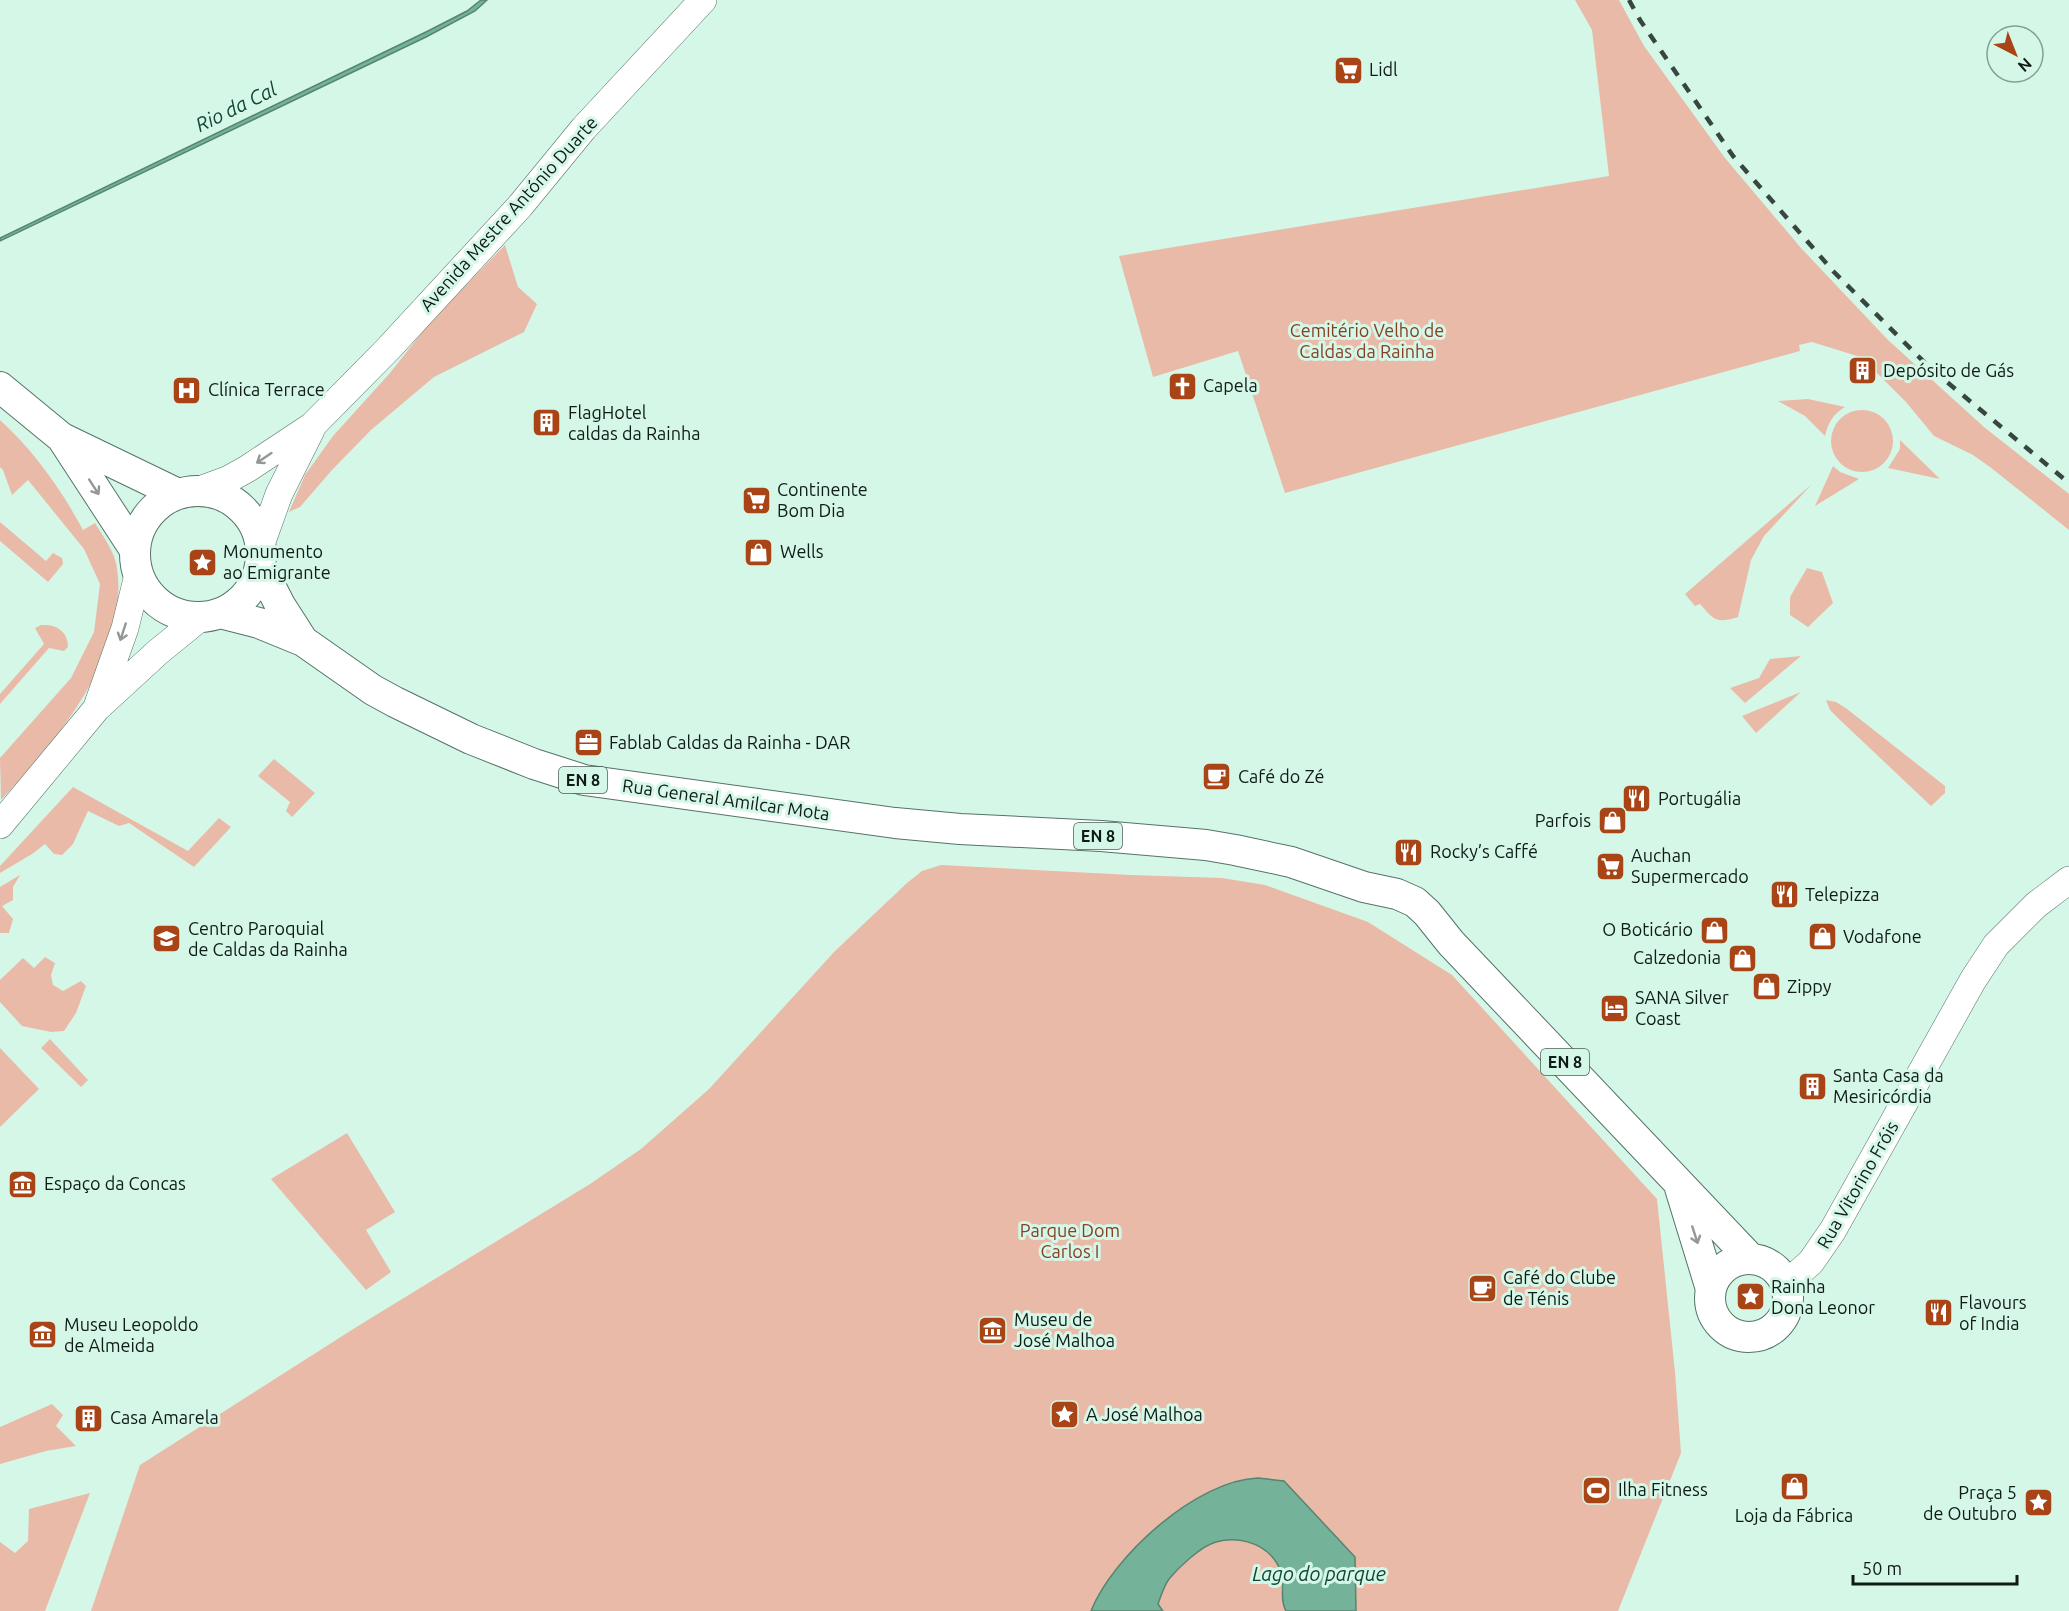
<svg xmlns="http://www.w3.org/2000/svg" width="2069" height="1611" font-family="Ubuntu,sans-serif">
	<style>
		.green { fill: #eabaa8 }
		.water { fill: #74b39a; stroke: #568572; stroke-width: 1.5 }
		.lines { fill: none; stroke-linecap: round; stroke-linejoin: round }
		.secondary-casing { stroke: #557367; stroke-width: 28 }
		.primary-casing { stroke: #557367; stroke-width: 32 }
		.secondary { stroke: #fff; stroke-width: 27 }
		.primary { stroke: #fff; stroke-width: 30 }
		.rail { stroke: #374740; stroke-width: 4.5; stroke-dasharray: 10 10; stroke-linecap: butt }
		.oneway { stroke: #939896 }
		.labels { text-anchor: middle; stroke-width: 6; stroke-linejoin: round; paint-order: stroke }
		.shield { fill: #d5f7e8; stroke: #4a5d55; stroke-width: 1.5 }
		.shield-label { font-size: 16px; font-weight: bold; fill: #0f1b16 }
		.poi-label { font-size: 18px; fill: #0f1b16; stroke: #d5f7e8; text-anchor: start }
		.street-label { font-size: 18px; fill: #0f1b16; stroke: #d5f7e8 }
		.park-label { font-size: 18px; fill: #853f23; stroke: #d5f7e8 }
		.water-label { font-size: 20px; font-style: italic; fill: #114635; stroke: #d5f7e8 }
	</style>
	<rect width="100%" height="100%" fill="#d5f7e8"/>
	<path class="green" d="M1575,0H1619L1644,46L1725,158L1801,248L1888,340L1984,427L2069,494V530L1990,467L1973,455L1934,436L1906,402L1877,373L1857,356L1812,342L1799,345L1800,351L1285,493L1238,351L1153,377L1119,256L1609,176L1592,30Z
		M505,245L518,287L537,304L524,332L434,377L371,430L332,470L300,507L289,512L305,475L333,436L390,373L431,321Z
		M1808,399L1845,407C1833,414 1828,423 1825,436L1805,416L1778,401Z
		M1831 441a31 31 0 1 1 62 0a31 31 0 1 1-62 0Z
		M0,420C34,451 61,489 83,530L95,523C103,536 115,552 117,568C130,654 56,742 1,800L0,758L71,678L94,632L100,584L84,549L28,480L12,495L3,470L0,467Z
		M1900,440L1940,479L1888,468L1900,449Z
		M1833,466L1840,472L1859,479L1815,506Z
		M1812,484L1764,536L1751,560L1738,617C1716,624 1714,620 1700,604L1695,606L1685,594Z
		M0,522L46,561L53,553L62,558L63,564L48,582L0,541Z
		M1807,568L1822,572L1833,603L1808,627L1790,615V597Z
		M41,625C56,624 68,631 68,647L64,651L49,648L0,704V694L44,644L35,628Z
		M1801,656L1745,703L1730,688L1759,678L1770,659Z
		M1801,692L1756,733L1742,716Z
		M1826,700L1836,702L1847,709L1945,786V793L1931,806L1840,720L1830,710Z
		M274,759L315,793L292,817L286,811L290,802L258,776Z
		M73,787L188,851L219,818L231,827L194,867L129,823L119,826L88,811L73,844L62,855L54,854L45,844L32,854L0,873V866Z
		M941,865L1131,875L1222,878L1265,885L1368,922L1452,975L1657,1199L1675,1372L1681,1453L1618,1611H91L140,1465L358,1326L590,1184L641,1149L709,1089L835,951L907,883L922,871Z
		M20,875L13,887V900L2,906L13,919L9,933H0V887Z
		M45,957L55,963L51,975L53,985L63,991L81,981L86,986L76,1013L64,1031L51,1032L22,1026L0,1002V980L23,958L34,968Z
		M50,1039L88,1080L81,1087L41,1048Z
		M0,1048L39,1089L0,1127Z
		M347,1133L395,1212L366,1230L391,1272L366,1290L271,1179Z
		M52,1404L63,1415L56,1426L76,1446L46,1451L0,1464V1427Z
		M90,1493L45,1611H0V1542L15,1553L28,1541L29,1509Z"/>
	<path class="water" d="M481,0H487L475,11L426,37L0,241V238L428,31L467,11Z
		M1258,1478L1284,1481L1355,1557L1356,1611H1286C1277,1594 1290,1580 1274,1559C1261,1542 1236,1536 1216,1542C1201,1546 1179,1567 1169,1579C1164,1586 1161,1595 1158,1604L1163,1611H1091C1113,1556 1197,1480 1258,1478Z"/>
	<g class="lines">
		<defs>
			<path id="secondary" d="M197,491L227,480L247,469L312,426L388,349L520,206L584,128L703,0
				M260,547L279,494L311,430
				M98,704L125,628L138,575
				M0,825L97,708L158,652L201,617
				M1786,1284L1811,1262L1833,1230L1973,980L1996,945L2036,905L2069,880"/>
			<path id="primary" d="M0,387L62,438L178,494
				M62,438L135,550
				M135 554a63 63 0 1 1 126 0a63 63 0 1 1-126 0Z
				M260,566L280,605L303,641
				M220,613L259,623L303,641L373,690L395,702L471,739L534,764L584,780L895,823L960,829L1101,836L1206,845L1235,850L1291,862L1364,887L1397,894L1415,902L1427,913L1451,943L1750,1258
				M1680,1188L1711,1289
				M1710 1298a39 39 0 1 1 78 0a39 39 0 1 1-78 0Z"/>
		</defs>
		<use href="#secondary" class="secondary-casing"/>
		<use href="#primary" class="primary-casing"/>
		<use href="#secondary" class="secondary"/>
		<use href="#primary" class="primary"/>
		<path class="rail" d="M1629,0L1640,20L1733,156L1834,272L1930,368L2069,483"/>
	</g>
	<defs><path id="oneway-shaft" d="M-6 0H5M1.5-3L5.5 0L1.5 3" fill="none" stroke-width="1.6" stroke-linecap="round" stroke-linejoin="round" transform="scale(1.5)"/></defs>
	<g class="oneway">
		<use href="#oneway-shaft" transform="translate(264 458) rotate(146)"/>
		<use href="#oneway-shaft" transform="translate(94 487) rotate(57)"/>
		<use href="#oneway-shaft" transform="translate(123 632) rotate(108)"/>
		<use href="#oneway-shaft" transform="translate(1695 1235) rotate(72)"/>
	</g>
	<defs>
		<symbol id="supermarket-square" viewBox="-11 -11 22 22"><rect x="-9" y="-9" width="18" height="18" rx="4" fill="#a94417" stroke="#d5f7e8"/><path d="M-6-5.5h2.5l.6 2H6L4.5 2H-2.5L-4.4-4H-6ZM-1.5 3.2a1.3 1.3 0 1 0 .1 0ZM3 3.2a1.3 1.3 0 1 0 .1 0Z" fill="#fff"/></symbol>
		<symbol id="building-square" viewBox="-11 -11 22 22"><rect x="-9" y="-9" width="18" height="18" rx="4" fill="#a94417" stroke="#d5f7e8"/><path d="M-4-6H4V6H1V3H-1V6H-4ZM-2.5-4.3h1.7v1.8h-1.7ZM.8-4.3h1.7v1.8H.8ZM-2.5-1h1.7V.8h-1.7ZM.8-1h1.7V.8H.8Z" fill="#fff"/></symbol>
		<symbol id="church-square" viewBox="-11 -11 22 22"><rect x="-9" y="-9" width="18" height="18" rx="4" fill="#a94417" stroke="#d5f7e8"/><path d="M-1.2-6h2.4v3.5h3.3v2.4h-3.3V6h-2.4V-.1h-3.3v-2.4h3.3Z" fill="#fff"/></symbol>
		<symbol id="hospital-square" viewBox="-11 -11 22 22"><rect x="-9" y="-9" width="18" height="18" rx="4" fill="#a94417" stroke="#d5f7e8"/><path d="M-5-5h3v3.5h4V-5h3V5h-3V1.5h-4V5h-3Z" fill="#fff"/></symbol>
		<symbol id="shop-square" viewBox="-11 -11 22 22"><rect x="-9" y="-9" width="18" height="18" rx="4" fill="#a94417" stroke="#d5f7e8"/><path d="M-5-2.5h2.3a2.7 3.5 0 0 1 5.4 0H5L5.5 6h-11ZM-1.5-2.5h3a1.5 2.3 0 0 0-3 0Z" fill="#fff"/></symbol>
		<symbol id="sight-square" viewBox="-11 -11 22 22"><rect x="-9" y="-9" width="18" height="18" rx="4" fill="#a94417" stroke="#d5f7e8"/><path d="M0-6L1.8-2.2L6-1.7L2.9 1.2L3.7 5.4L0 3.3L-3.7 5.4L-2.9 1.2L-6-1.7L-1.8-2.2Z" fill="#fff"/></symbol>
		<symbol id="office-square" viewBox="-11 -11 22 22"><rect x="-9" y="-9" width="18" height="18" rx="4" fill="#a94417" stroke="#d5f7e8"/><path d="M-6-3h4V-5.5h4V-3h4V5H-6ZM-1-4.5V-3h2v-1.5ZM-6 0V1H6V0Z" fill="#fff"/></symbol>
		<symbol id="cafe-square" viewBox="-11 -11 22 22"><rect x="-9" y="-9" width="18" height="18" rx="4" fill="#a94417" stroke="#d5f7e8"/><path d="M-5.5-4.5H6V0H3Q3 3.5 0 3.5H-2.5Q-5.5 3.5-5.5 0ZM3-3.2v2h1.7v-2ZM-6 4.5H4V6H-6Z" fill="#fff"/></symbol>
		<symbol id="restaurant-square" viewBox="-11 -11 22 22"><rect x="-9" y="-9" width="18" height="18" rx="4" fill="#a94417" stroke="#d5f7e8"/><path d="M-5-6h1v4h1v-4h1v4h1v-4h1v5L-1.5 .5V6h-2V.5L-5-1ZM5-6V6H3V1.5H1.5Q1.5-4 5-6Z" fill="#fff"/></symbol>
		<symbol id="school-square" viewBox="-11 -11 22 22"><rect x="-9" y="-9" width="18" height="18" rx="4" fill="#a94417" stroke="#d5f7e8"/><path d="M0-5L7-2L0 1L-7-2ZM-4 1L0 2.5L4 1V4Q0 6-4 4Z" fill="#fff"/></symbol>
		<symbol id="hotel-square" viewBox="-11 -11 22 22"><rect x="-9" y="-9" width="18" height="18" rx="4" fill="#a94417" stroke="#d5f7e8"/><path d="M-6-4.5h1.5V1H6V5H4.5V3h-9V5H-6ZM-4 0a1.8 1.8 0 1 1 3.6 0ZM.5 0V-2.5h3Q6-2.5 6 0Z" fill="#fff"/></symbol>
		<symbol id="museum-square" viewBox="-11 -11 22 22"><rect x="-9" y="-9" width="18" height="18" rx="4" fill="#a94417" stroke="#d5f7e8"/><path d="M0-6L6-3V-2H-6V-3ZM-5-1h2V3h-2ZM-1-1h2V3h-2ZM3-1h2V3H3ZM-6 4H6V6H-6Z" fill="#fff"/></symbol>
		<symbol id="stadium-square" viewBox="-11 -11 22 22"><rect x="-9" y="-9" width="18" height="18" rx="4" fill="#a94417" stroke="#d5f7e8"/><path d="M0-5a6.5 5 0 1 0 0 10a6.5 5 0 1 0 0-10ZM-3.5-1.8h7v3.6h-7Z" fill="#fff"/></symbol>
	</defs>
	<g fill-rule="evenodd">
		<use href="#supermarket-square" x="1332" y="54" width="33" height="33"/>
		<use href="#building-square" x="1846" y="354" width="33" height="33"/>
		<use href="#church-square" x="1166" y="370" width="33" height="33"/>
		<use href="#hospital-square" x="170" y="374" width="33" height="33"/>
		<use href="#building-square" x="530" y="406" width="33" height="33"/>
		<use href="#supermarket-square" x="740" y="484" width="33" height="33"/>
		<use href="#shop-square" x="742" y="536" width="33" height="33"/>
		<use href="#sight-square" x="186" y="546" width="33" height="33"/>
		<use href="#office-square" x="572" y="726" width="33" height="33"/>
		<use href="#cafe-square" x="1200" y="760" width="33" height="33"/>
		<use href="#restaurant-square" x="1620" y="782" width="33" height="33"/>
		<use href="#shop-square" x="1596" y="804" width="33" height="33"/>
		<use href="#restaurant-square" x="1392" y="836" width="33" height="33"/>
		<use href="#supermarket-square" x="1594" y="850" width="33" height="33"/>
		<use href="#restaurant-square" x="1768" y="878" width="33" height="33"/>
		<use href="#shop-square" x="1698" y="914" width="33" height="33"/>
		<use href="#shop-square" x="1806" y="920" width="33" height="33"/>
		<use href="#school-square" x="150" y="922" width="33" height="33"/>
		<use href="#shop-square" x="1726" y="942" width="33" height="33"/>
		<use href="#shop-square" x="1750" y="970" width="33" height="33"/>
		<use href="#hotel-square" x="1598" y="992" width="33" height="33"/>
		<use href="#building-square" x="1796" y="1070" width="33" height="33"/>
		<use href="#museum-square" x="6" y="1168" width="33" height="33"/>
		<use href="#cafe-square" x="1466" y="1272" width="33" height="33"/>
		<use href="#sight-square" x="1734" y="1280" width="33" height="33"/>
		<use href="#restaurant-square" x="1922" y="1296" width="33" height="33"/>
		<use href="#museum-square" x="976" y="1314" width="33" height="33"/>
		<use href="#museum-square" x="26" y="1318" width="33" height="33"/>
		<use href="#sight-square" x="1048" y="1398" width="33" height="33"/>
		<use href="#building-square" x="72" y="1402" width="33" height="33"/>
		<use href="#shop-square" x="1778" y="1470" width="33" height="33"/>
		<use href="#stadium-square" x="1580" y="1474" width="33" height="33"/>
		<use href="#sight-square" x="2022" y="1486" width="33" height="33"/>
	</g>
	<g class="labels">
		<g class="shield">
			<rect x="559" y="767" width="48" height="26" rx="4.5"/>
			<rect x="1074" y="823" width="48" height="26" rx="4.5"/>
			<rect x="1541" y="1049" width="48" height="26" rx="4.5"/>
		</g>
		<g class="shield-label">
			<text x="583" y="786">EN 8</text>
			<text x="1098" y="842">EN 8</text>
			<text x="1565" y="1068">EN 8</text>
		</g>
		<g class="poi-label">
			<text x="1369" y="76">Lidl</text>
			<text x="1883" y="377">Depósito de Gás</text>
			<text x="1203" y="392">Capela</text>
			<text x="208" y="396">Clínica Terrace</text>
			<text x="568" y="419">FlagHotel<tspan x="568" dy="21">caldas da Rainha</tspan></text>
			<text x="777" y="496">Continente<tspan x="777" dy="21">Bom Dia</tspan></text>
			<text x="223" y="558">Monumento<tspan x="223" dy="21">ao Emigrante</tspan></text>
			<text x="780" y="558">Wells</text>
			<text x="609" y="749">Fablab Caldas da Rainha - DAR</text>
			<text x="1238" y="783">Café do Zé</text>
			<text x="1658" y="805">Portugália</text>
			<text x="1591" y="827" text-anchor="end">Parfois</text>
			<text x="1430" y="858">Rocky’s Caffé</text>
			<text x="1631" y="862">Auchan<tspan x="1631" dy="21">Supermercado</tspan></text>
			<text x="1805" y="901">Telepizza</text>
			<text x="188" y="935">Centro Paroquial<tspan x="188" dy="21">de Caldas da Rainha</tspan></text>
			<text x="1693" y="936" text-anchor="end">O Boticário</text>
			<text x="1843" y="943">Vodafone</text>
			<text x="1721" y="964" text-anchor="end">Calzedonia</text>
			<text x="1787" y="993">Zippy</text>
			<text x="1635" y="1004">SANA Silver<tspan x="1635" dy="21">Coast</tspan></text>
			<text x="1833" y="1082">Santa Casa da<tspan x="1833" dy="21">Mesiricórdia</tspan></text>
			<text x="44" y="1190">Espaço da Concas</text>
			<text x="1503" y="1284">Café do Clube<tspan x="1503" dy="21">de Ténis</tspan></text>
			<text x="1771" y="1293">Rainha<tspan x="1771" dy="21">Dona Leonor</tspan></text>
			<text x="1959" y="1309">Flavours<tspan x="1959" dy="21">of India</tspan></text>
			<text x="1014" y="1326">Museu de<tspan x="1014" dy="21">José Malhoa</tspan></text>
			<text x="64" y="1331">Museu Leopoldo<tspan x="64" dy="21">de Almeida</tspan></text>
			<text x="1086" y="1421">A José Malhoa</text>
			<text x="110" y="1424">Casa Amarela</text>
			<text x="1618" y="1496">Ilha Fitness</text>
			<text x="2017" y="1499" text-anchor="end">Praça 5<tspan x="2017" dy="21">de Outubro</tspan></text>
			<text x="1794" y="1522" text-anchor="middle">Loja da Fábrica</text>
		</g>
		<g class="street-label">
			<text transform="translate(509 214) rotate(-48)" y="6">Avenida Mestre António Duarte</text>
			<text transform="translate(726 800) rotate(8)" y="6">Rua General Amilcar Mota</text>
			<text transform="translate(1858 1185) rotate(-60)" y="6">Rua Vitorino Fróis</text>
		</g>
		<g class="park-label">
			<text x="1367" y="337">Cemitério Velho de<tspan x="1367" dy="21">Caldas da Rainha</tspan></text>
			<text x="1070" y="1237">Parque Dom<tspan x="1070" dy="21">Carlos I</tspan></text>
		</g>
		<g class="water-label">
			<text transform="translate(236 107) rotate(-26)" y="7">Rio da Cal</text>
			<text x="1319" y="1581">Lago do parque</text>
		</g>
	</g>
	<g transform="translate(2015 54) rotate(138)"><circle r="28" fill="#d5f7e8" stroke="#869f94" stroke-width="1.5"/>
	<path d="M0-4.5L10 22L0 15L-10 22Z" fill="#a94417"/>
	<text y="-9" font-size="16" font-weight="bold" text-anchor="middle" fill="#0f1b16">N</text>
	</g>
	<path d="M1853 1575v9h164v-9" fill="none" stroke="#0f1b16" stroke-width="3"/>
	<text x="1862" y="1575" font-size="18" fill="#0f1b16" stroke="#d5f7e8" stroke-width="4.5" paint-order="stroke">50 m</text>
</svg>
